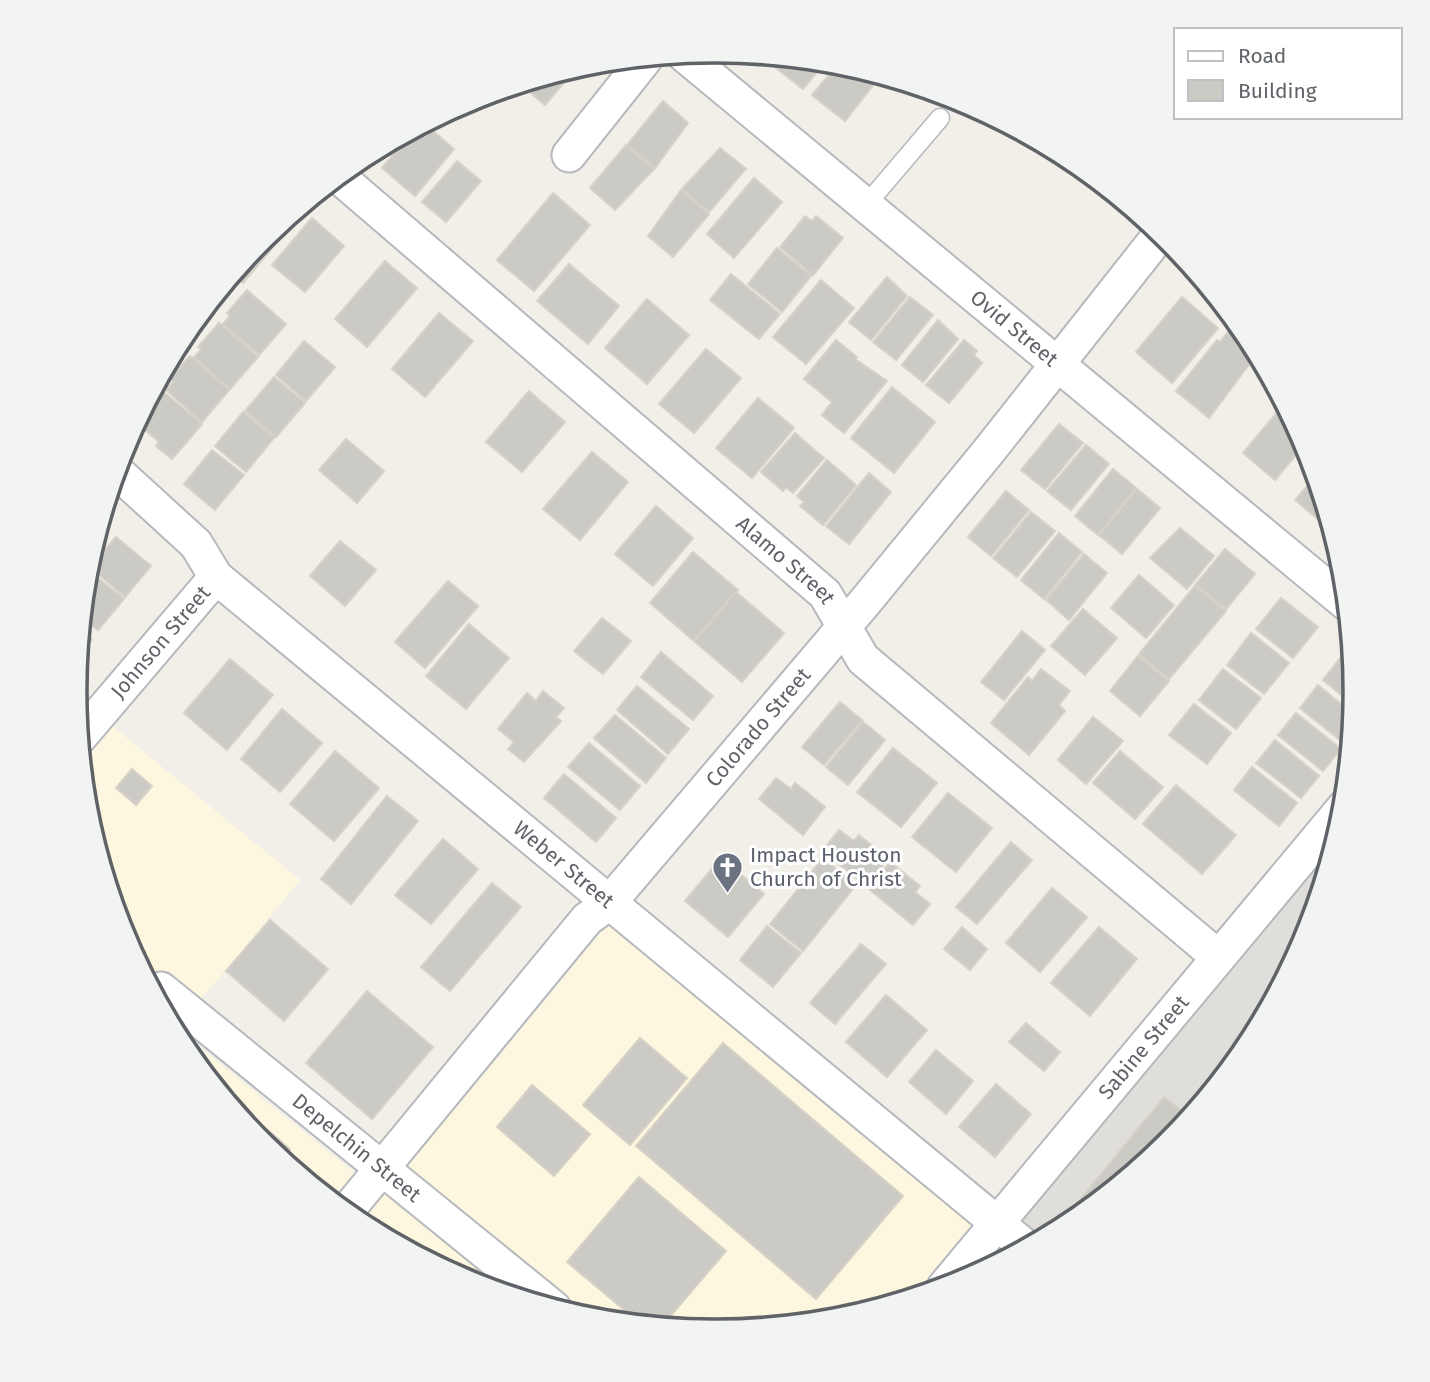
<svg xmlns="http://www.w3.org/2000/svg" width="1430" height="1382" font-family="'Fira Sans',sans-serif">
	<style>
		.commercial { fill: #fef7e0 }
		.industrial { fill: #e0deda }
		.building { fill: #cccac5; stroke: #d6d1c6; stroke-width: 2 }
		.lines { fill: none; stroke-linecap: round; stroke-linejoin: round }
		.service-casing { stroke: #b5b8bc; stroke-width: 21 }
		.minor-casing { stroke: #b5b8bc; stroke-width: 37 }
		.service { stroke: #fff; stroke-width: 18 }
		.minor { stroke: #fff; stroke-width: 33 }
		.labels { text-anchor: middle; stroke-width: 6; stroke-linejoin: round; paint-order: stroke }
		.street-label { font-size: 21px; fill: #5f6368; stroke: #fff }
		.worship-label { font-size: 21px; fill: #5b616d; stroke: #fff; text-anchor: start }
		.rim { fill: none; stroke: #5f6368; stroke-width: 3.5 }
	</style>
	<rect width="100%" height="100%" fill="#f1efe8"/>
	<path class="commercial" d="M111,725L300,880L177,1029L383,1196L613,918L975,1225L916,1296L839,1319L715,1331L590,1319L470,1282L359,1223L262,1143L182,1046L123,936L87,816L82,760Z"/>
	<path class="industrial" d="M1337,835L1306,936L1247,1047L1167,1144L1070,1224L1043,1238L1018,1218Z"/>
	<path class="building" d="M775,57L825,62L803,89L770,63Z
		M839,63L869,72L878,79L845,121L812,95Z
		M577,67L545,105L520,84Z
		M663,101L688,123L655,168L627,145Z
		M425,124L454,149L415,196L382,168L416,128Z
		M395,139L378,160L370,153Z
		M626,145L654,169L615,210L590,188Z
		M720,148L746,169L709,212L682,189Z
		M457,161L481,181L446,222L422,202Z
		M754,178L782,202L734,258L707,234Z
		M681,190L709,214L673,257L648,236Z
		M553,193L590,225L534,291L497,260Z
		M300,207L304,210L243,283L233,274L263,238Z
		M805,216L812,221L816,216L843,238L813,275L780,247Z
		M312,218L344,246L305,292L272,265Z
		M777,248L811,276L782,312L748,284Z
		M385,261L417,288L367,347L335,319Z
		M569,264L619,306L588,344L537,301Z
		M731,274L780,314L759,339L710,300Z
		M887,277L907,296L871,340L849,322Z
		M821,280L854,308L806,364L773,337Z
		M247,290L286,324L259,355L223,324L230,316L227,313Z
		M910,297L933,315L896,360L873,342Z
		M1182,297L1218,328L1172,383L1136,352Z
		M647,299L689,335L647,384L605,348Z
		M439,313L473,341L425,397L392,369Z
		M938,320L958,339L923,382L902,365Z
		M219,323L258,357L230,389L194,357L201,350L198,347Z
		M1234,324L1248,336L1257,354L1209,418L1176,391L1217,340L1220,342Z
		M836,340L857,357L855,359L887,381L844,433L822,415L832,402L804,379Z
		M964,340L977,351L974,355L982,363L949,403L926,385Z
		M304,341L335,367L306,401L276,375Z
		M706,349L741,378L694,433L659,404Z
		M190,356L229,390L202,422L166,390L173,382L170,379Z
		M274,377L305,403L276,437L245,411Z
		M892,387L935,422L894,473L851,438Z
		M161,390L202,424L172,459L156,446L159,442L136,422Z
		M529,391L565,422L522,472L486,442Z
		M758,398L794,428L752,478L716,448Z
		M1284,404L1305,444L1275,480L1243,453Z
		M243,412L274,438L246,472L215,446Z
		M1059,424L1083,443L1045,489L1021,470Z
		M795,433L824,458L793,493L786,487L783,491L761,472Z
		M346,439L384,471L357,503L319,470Z
		M1086,445L1109,464L1071,510L1047,491Z
		M212,450L244,475L215,510L184,484Z
		M592,452L628,482L580,540L543,509Z
		M827,460L856,485L823,525L800,506L804,502L797,496Z
		M1113,469L1136,488L1098,535L1075,516Z
		M869,473L891,492L849,544L826,526Z
		M1316,476L1332,531L1295,500Z
		M1137,489L1160,508L1122,554L1099,535Z
		M1006,491L1029,510L991,556L968,537Z
		M656,506L693,538L653,586L615,554Z
		M1031,512L1055,531L1017,577L993,558Z
		M1180,528L1214,556L1187,589L1150,558Z
		M1059,533L1082,552L1044,599L1021,580Z
		M116,537L151,566L125,597L90,567Z
		M340,541L376,570L345,606L310,576Z
		M1225,549L1255,574L1226,609L1196,584Z
		M693,552L738,590L694,641L650,603Z
		M1084,554L1107,573L1069,620L1046,600Z
		M88,570L124,599L98,630L82,617Z
		M1139,575L1174,605L1146,638L1111,608Z
		M448,581L478,606L425,668L395,642Z
		M1195,586L1226,611L1169,679L1139,654Z
		M736,592L784,633L742,682L694,641Z
		M1281,598L1318,627L1293,658L1256,629Z
		M1083,609L1117,638L1085,675L1051,646Z
		M602,618L631,641L603,674L574,651Z
		M469,624L509,658L466,709L426,676Z
		M81,630L92,639L78,655Z
		M1022,631L1045,650L1004,700L981,682Z
		M1251,633L1289,663L1264,694L1227,665Z
		M661,652L713,696L693,720L641,677Z
		M1138,656L1169,681L1140,716L1110,691Z
		M1341,657L1353,666L1354,705L1323,680Z
		M230,659L273,695L227,750L184,713Z
		M1041,669L1070,691L1059,705L1065,711L1029,755L991,723L1028,677L1032,681Z
		M1223,669L1261,698L1236,729L1199,700Z
		M1318,685L1353,714L1351,737L1345,744L1300,708Z
		M637,686L689,729L668,754L617,710Z
		M543,691L564,708L556,717L561,721L524,762L508,749L514,742L498,729L527,693L536,701Z
		M840,702L862,720L824,765L802,747Z
		M1194,704L1231,733L1207,764L1169,735Z
		M282,709L322,743L280,792L241,759Z
		M1296,713L1341,749L1323,771L1278,735Z
		M615,715L666,758L646,783L594,738Z
		M1093,717L1123,741L1086,784L1058,760Z
		M863,722L885,740L848,785L826,767Z
		M1275,740L1319,776L1301,798L1256,763Z
		M589,743L640,786L620,810L568,767Z
		M893,748L937,783L901,827L857,792Z
		M335,751L379,788L334,841L290,804Z
		M1120,751L1163,787L1135,819L1093,783Z
		M1252,767L1297,803L1279,826L1234,790Z
		M132,769L152,786L136,805L116,788Z
		M564,774L616,818L596,842L544,798Z
		M776,778L791,789L795,783L825,807L803,835L759,799Z
		M1176,785L1236,835L1202,874L1143,824Z
		M948,793L992,828L956,872L912,837Z
		M387,796L418,821L351,904L321,879Z
		M839,830L854,841L859,835L888,859L867,886L822,851Z
		M443,839L478,869L431,924L395,895Z
		M1011,842L1032,860L977,924L956,907Z
		M721,858L764,894L728,937L685,901Z
		M823,858L856,885L803,951L770,924Z
		M890,862L920,886L915,892L930,904L913,925L869,889Z
		M492,883L521,907L450,991L421,967Z
		M1052,888L1087,917L1040,972L1006,943Z
		M270,920L328,969L284,1021L226,971Z
		M767,926L801,953L773,987L740,960Z
		M962,927L987,949L970,970L944,949Z
		M1099,927L1137,959L1090,1016L1051,983Z
		M861,944L886,964L835,1024L810,1003Z
		M367,991L433,1047L372,1119L306,1063Z
		M886,995L927,1030L887,1077L846,1042Z
		M1026,1023L1060,1052L1044,1071L1009,1042Z
		M640,1038L687,1078L630,1145L583,1105Z
		M723,1043L903,1196L816,1299L636,1146Z
		M936,1050L973,1081L946,1114L909,1082Z
		M996,1084L1031,1114L995,1157L959,1127Z
		M532,1085L590,1134L554,1176L497,1127Z
		M221,1090L290,1149L281,1159L262,1143Z
		M1164,1097L1189,1117L1167,1144L1060,1229L1058,1227Z
		M639,1177L726,1251L662,1326L641,1324L567,1262Z"/>
	<g class="lines">
		<defs>
			<path id="service" d="M866,205L940,118"/>
			<g id="minor">
				<path id="s1" d="M683,54L1347,604"/>
				<path d="M569,155L646,58"/>
				<path id="s2" d="M338,176L825,594L863,659L1217,956"/>
				<path id="s3" d="M116,471L196,544L216,577L1026,1247"/>
				<path id="s4" d="M79,738L216,577"/>
				<path id="s5" d="M161,989L554,1308"/>
				<path id="s6" d="M346,1212L587,919L609,903L865,602L988,452L1161,233"/>
				<path id="s7" d="M944,1287L1344,807"/>
			</g>
		</defs>
		<use href="#service" class="service-casing"/>
		<use href="#minor" class="minor-casing"/>
		<use href="#service" class="service"/>
		<use href="#minor" class="minor"/>
	</g>
	<defs>
		<symbol id="church-pin" viewBox="-11 -11 22 30"><path d="M0 17L-7.5 6A9.5 9.5 0 1 1 7.5 6Z" fill="#6b7280" stroke="#fff"/><path d="M-1.2-6h2.4v3.5h3.3v2.4h-3.3V6h-2.4V-.1h-3.3v-2.4h3.3Z" fill="#fff"/></symbol>
	</defs>
	<g fill-rule="evenodd">
		<use href="#church-pin" x="710" y="850" width="35" height="47"/>
	</g>
	<g class="labels">
		<g class="street-label">
			<text dy="7" stroke="none"><textPath href="#s1" startOffset="430">Ovid Street</textPath></text>
			<text dy="7" stroke="none"><textPath href="#s2" startOffset="590">Alamo Street</textPath></text>
			<text dy="7" stroke="none"><textPath href="#s4" startOffset="126">Johnson Street</textPath></text>
			<text dy="7" stroke="none"><textPath href="#s6" startOffset="637">Colorado Street</textPath></text>
			<text dy="7" stroke="none"><textPath href="#s3" startOffset="598">Weber Street</textPath></text>
			<text dy="7" stroke="none"><textPath href="#s7" startOffset="312">Sabine Street</textPath></text>
			<text dy="7" stroke="none"><textPath href="#s5" startOffset="252">Depelchin Street</textPath></text>
		</g>
		<g class="worship-label">
			<text x="750" y="862">Impact Houston<tspan x="750" dy="24">Church of Christ</tspan></text>
		</g>
	</g>
	<path d="M0 0H1430V1382H0ZM87 691a628 628 0 1 1 1256 0a628 628 0 1 1-1256 0Z" fill="#f2f3f3" fill-rule="evenodd"/>
	<path class="rim" d="M87 691a628 628 0 1 1 1256 0a628 628 0 1 1-1256 0Z"/>
	<rect x="1174" y="28" width="228" height="91" fill="#ffffff" stroke="#bfc1c3" stroke-width="2"/>
	<rect x="1188" y="51" width="35" height="10" fill="#ffffff" stroke="#bfc1c3" stroke-width="2"/>
	<text x="1238" y="63" font-size="21" fill="#5f6368">Road</text>
	<rect x="1188" y="80" width="35" height="21" fill="#cccac5" stroke="#bfc1c3" stroke-width="2"/>
	<text x="1238" y="98" font-size="21" fill="#5f6368">Building</text>
</svg>
